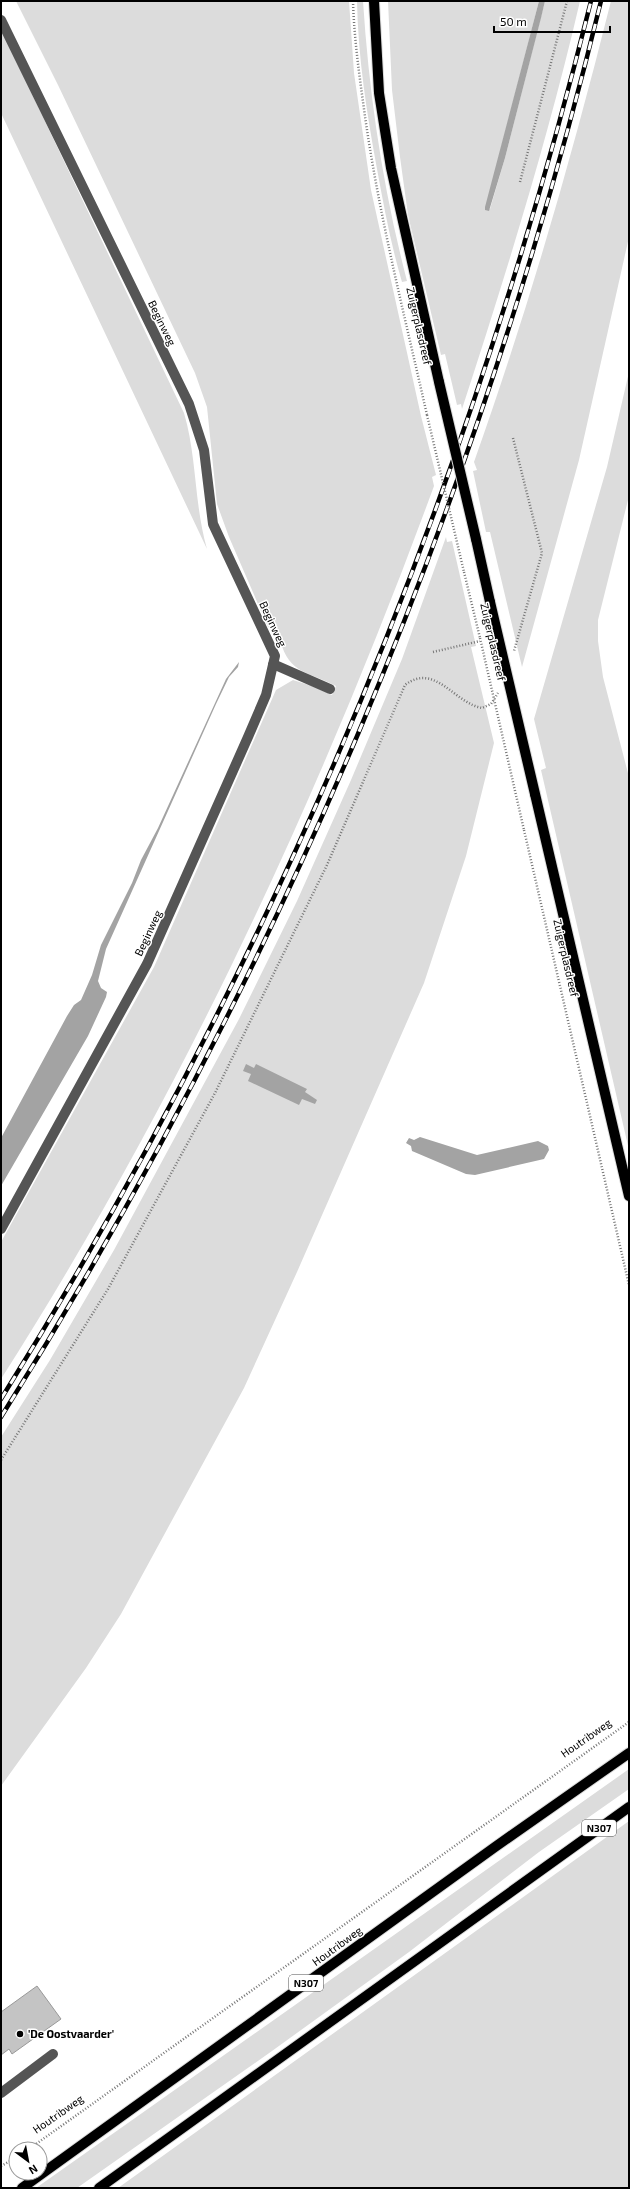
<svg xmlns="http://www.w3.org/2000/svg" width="630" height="2189" font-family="'Exo 2',sans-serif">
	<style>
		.green { fill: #dcdcdc }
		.water { fill: #a3a3a3 }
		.building { fill: #c4c4c4; stroke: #999 }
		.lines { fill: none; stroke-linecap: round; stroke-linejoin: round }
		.major-casing { stroke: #dbdbdb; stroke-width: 12 }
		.path { stroke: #777; stroke-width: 2.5; stroke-dasharray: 1 2; stroke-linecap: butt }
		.minor { stroke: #555; stroke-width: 10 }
		.major { stroke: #000; stroke-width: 10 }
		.rail-casing { stroke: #000; stroke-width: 4.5 }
		.rail { stroke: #fff; stroke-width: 3; stroke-dasharray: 9; stroke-linecap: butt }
		.major-bridge-casing { stroke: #dbdbdb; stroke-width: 12; stroke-linecap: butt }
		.path-bridge { stroke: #777; stroke-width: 2.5; stroke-dasharray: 1 2; stroke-linecap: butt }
		.major-bridge { stroke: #000; stroke-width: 10 }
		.poi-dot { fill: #000; stroke: #fff; stroke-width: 1.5 }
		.labels { text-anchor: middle; stroke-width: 3; stroke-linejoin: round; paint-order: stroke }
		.shield { fill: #fff; stroke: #4c4c4c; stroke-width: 1 }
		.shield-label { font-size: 10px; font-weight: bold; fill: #000 }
		.street-label { font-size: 11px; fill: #000; stroke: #fff }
		.poi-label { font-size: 11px; font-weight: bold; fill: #000; stroke: #fff; text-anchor: start }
	</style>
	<rect width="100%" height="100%" fill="#fff"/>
	<path class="green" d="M16,1H349L354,73L371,190L421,416L436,475L432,477L434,486C320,797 179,1100 1,1379V1242L154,967L276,690L293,680L312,686L332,695L336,686C302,669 288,674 278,633L268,627L229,537L217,504L207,407L195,373L58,85Z
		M357,1H363C369,95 383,189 407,281L402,282C391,245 384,207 377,169C367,114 358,58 357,1Z
		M388,1H539L485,210L490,209L505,158L545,1H580C548,139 506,274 462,409L461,404L457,405L445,354L441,355L408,215L400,157L392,90Z
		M611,1H629V237L579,460L522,667L490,532H486L473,471L477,470L474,462C528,310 572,157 611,1Z
		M1,29L184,413C197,457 194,504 207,549L1,113Z
		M629,372V496L598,620V641L603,677L629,777V1150L541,770L546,768L534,719L607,467Z
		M446,537L447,542L452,541L476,646L471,647L494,743L466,856L424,983L297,1272L244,1388L121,1614L86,1668L1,1786V1437L50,1360L114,1250L239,1019L297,901L351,780L402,659Z
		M629,1769V1789L539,1852L409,1952L272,2051L77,2188H36Z
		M629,1821V2188H118Z"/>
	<path class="water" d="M539,1H545L541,18L505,158L489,211L485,210V207Z
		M239,662L238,667L229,677L216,704L106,949L98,981L101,988L107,992L106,997L88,1036L1,1186V1138L67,1016L74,1005L81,1000L92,975L101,945L132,883L141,860L158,828L226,679Z
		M246,1064L254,1068L256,1064L307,1089L305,1092L317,1100L315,1104L302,1099L299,1105L248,1081L251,1074L243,1071Z
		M420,1137L477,1155L538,1141L548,1146L549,1150L544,1159L475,1175L466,1174L412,1151L411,1146L406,1143L409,1138L414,1140Z"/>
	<path class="building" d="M37,1986L61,2019L12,2054L9,2049L1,2055V2012Z"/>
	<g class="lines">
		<defs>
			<path id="major" d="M374,1L379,93L391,168L439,382
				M476,539L490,602
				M535,794L629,1196
				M22,2188L495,1847L629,1753
				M99,2188L629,1807"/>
		</defs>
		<use href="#major" class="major-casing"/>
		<path class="path" d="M353,1C354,37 359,73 364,109C378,212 404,313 427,415
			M520,182L567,1
			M513,438L542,553L514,651
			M464,572L480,638
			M433,652L480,641
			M524,830L629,1285
			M1,1460L108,1289L215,1093L327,865L405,685C435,662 454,703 482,708L491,704L498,693
			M29,2149L629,1722
			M1,2166L16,2158"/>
		<path class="minor" d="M1,20L189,404L204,450L213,524L275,656L266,695L248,737L147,964L1,1229
			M273,664L330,689
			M1,2093L53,2054"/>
		<use href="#major" class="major"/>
		<defs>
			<path id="rail" d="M1,1399C273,963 467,499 591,1
				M1,1417C276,980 479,502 601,1"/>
		</defs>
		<use href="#rail" class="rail-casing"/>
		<use href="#rail" class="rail"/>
		<defs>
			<path id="major-bridge" d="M439,382L476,539
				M490,602L535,794"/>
		</defs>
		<use href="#major-bridge" class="major-bridge-casing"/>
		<path class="path-bridge" d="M427,415L464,572
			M480,638L524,830"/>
		<use href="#major-bridge" class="major-bridge"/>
	</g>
	<circle class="poi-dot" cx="20" cy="2034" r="4"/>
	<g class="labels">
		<g class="shield">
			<rect x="582" y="1820" width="34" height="16" rx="3"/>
			<rect x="289" y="1975" width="34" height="16" rx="3"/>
		</g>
		<g class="shield-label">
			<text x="599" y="1832">N307</text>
			<text x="306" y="1987">N307</text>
		</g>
		<g class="street-label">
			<text transform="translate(162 323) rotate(64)" y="4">Beginweg</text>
			<text transform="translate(419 326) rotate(77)" y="4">Zuigerplasdreef</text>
			<text transform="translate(273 624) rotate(65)" y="4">Beginweg</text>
			<text transform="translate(493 642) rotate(77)" y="4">Zuigerplasdreef</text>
			<text transform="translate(148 933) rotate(-65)" y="4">Beginweg</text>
			<text transform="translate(566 958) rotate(77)" y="4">Zuigerplasdreef</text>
			<text transform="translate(586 1738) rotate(-35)" y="4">Houtribweg</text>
			<text transform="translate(337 1946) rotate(-36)" y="4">Houtribweg</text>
			<text transform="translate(58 2114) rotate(-35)" y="4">Houtribweg</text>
		</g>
		<g class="poi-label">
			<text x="28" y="2038">'De Oostvaarder'</text>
		</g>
	</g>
	<rect width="630" height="2189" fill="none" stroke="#000000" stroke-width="4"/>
	<g transform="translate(28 2161) rotate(148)"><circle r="19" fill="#ffffff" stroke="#999999"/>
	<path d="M0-3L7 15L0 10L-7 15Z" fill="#000000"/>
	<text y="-6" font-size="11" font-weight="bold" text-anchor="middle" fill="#000000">N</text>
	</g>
	<path d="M494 26v6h116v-6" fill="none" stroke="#000000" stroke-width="2"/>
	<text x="500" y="26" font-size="12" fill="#000000" stroke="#ffffff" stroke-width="3" paint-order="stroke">50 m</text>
</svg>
